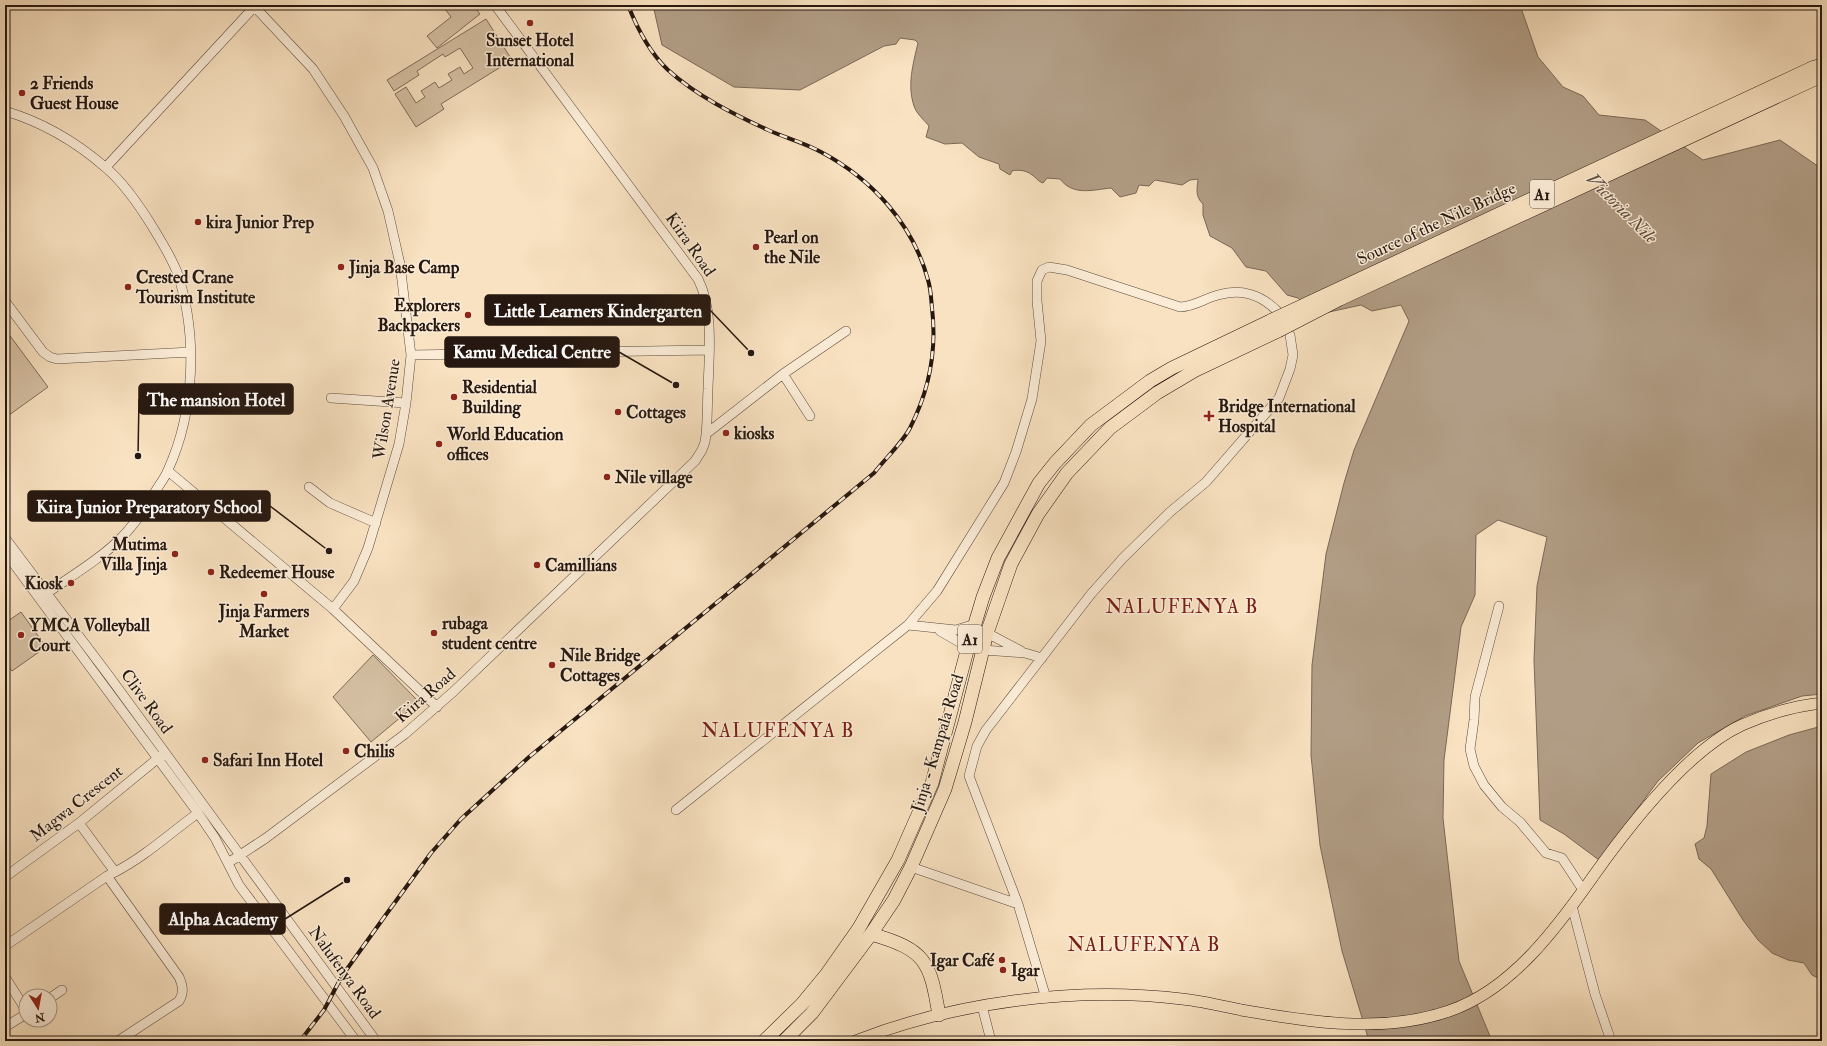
<svg xmlns="http://www.w3.org/2000/svg" width="1827" height="1046" font-family="'IM FELL Double Pica',serif">
	<style>
		.green { fill: #d5c0a3; stroke: #7e6c5a }
		.water { fill: #b19d85; stroke: #796856 }
		.lines { fill: none; stroke-linecap: round; stroke-linejoin: round }
		.minor-casing { stroke: #5b4a3c; stroke-width: 10 }
		.major-casing { stroke: #261810; stroke-width: 12 }
		.highway-casing { stroke: #261810; stroke-width: 14 }
		.minor { stroke: #fbecd7; stroke-width: 9 }
		.major { stroke: #f9e2c1; stroke-width: 11 }
		.highway { stroke: #f9e2c1; stroke-width: 13 }
		.rail-casing { stroke: #261810; stroke-width: 4 }
		.rail { stroke: #fbecd7; stroke-width: 2.5; stroke-dasharray: 8; stroke-linecap: butt }
		.highway-bridge-casing { stroke: #261810; stroke-width: 14; stroke-linecap: butt }
		.highway-bridge { stroke: #f9e2c1; stroke-width: 13 }
		.poi-dot { fill: #8f2418; stroke: #fbecd7; stroke-width: 1.5 }
		.labels { text-anchor: middle; stroke-width: 3; stroke-linejoin: round; paint-order: stroke }
		.shield { fill: #fbecd7; stroke: #66584c; stroke-width: 1 }
		.shield-label { font-size: 16px; font-weight: bold; fill: #261810 }
		.poi-label { font-size: 17px; font-weight: bold; fill: #261810; stroke: #fbecd7; text-anchor: start }
		.street-label { font-size: 17px; fill: #261810; stroke: #fbecd7 }
		.water-label { font-size: 18px; font-style: italic; fill: #5e4d3f; stroke: #fbecd7 }
		.quarter-label { font-size: 19px; letter-spacing: 1px; fill: #7a1f14; stroke: #fbecd7 }
		.leader { fill: none; stroke: #261810; stroke-width: 1.5 }
		.callout-dot { fill: #261810; stroke: #fbecd7; stroke-width: 1.5 }
		.callout { fill: #261810; stroke: #261810; stroke-width: 1.5 }
		.callout-label { font-size: 18px; text-anchor: middle; font-weight: bold; fill: #fff }
	</style>
	<rect width="100%" height="100%" fill="#f9e2c1"/>
	<filter id="stains"><feTurbulence type="fractalNoise" baseFrequency=".005" numOctaves="4"/><feColorMatrix values="0 0 0 0 .2 0 0 0 0 .09 0 0 0 0 .02 0 0 0 .5 -.17"/></filter>
	<radialGradient id="worn" r=".72"><stop offset=".6" stop-color="#630" stop-opacity="0"/><stop offset="1" stop-color="#630" stop-opacity=".3"/></radialGradient>
	<path class="green" d="M442,5H473L480,14L437,48L427,36L451,17Z
		M486,19L512,60L441,104L444,109L416,127L395,94L406,87L416,103L425,97L421,91L435,82L439,88L452,80L448,74L460,67L464,74L473,68L460,48L445,57L443,54L417,71L419,75L394,91L387,80Z
		M5,329L48,387L5,418Z
		M21,612L46,647L12,671L5,662V623Z
		M373,655L419,702L371,742L333,697Z"/>
	<path class="water" d="M653,5H1520L1538,57L1563,87L1583,96L1599,115L1645,120L1703,160L1780,140L1822,169V694L1802,696L1745,716L1698,743L1658,781L1599,860L1564,834L1540,820L1534,660L1537,586L1547,537L1498,520L1476,535L1475,595L1461,627L1444,760L1443,818L1459,961L1492,1041H1369L1342,951L1320,845L1311,755L1312,665L1326,554L1344,483L1354,450L1409,321L1401,305L1372,311L1361,305L1320,314L1309,309L1298,298L1287,295L1266,271L1246,267L1232,248L1210,236L1203,215V204C1195,196 1197,190 1198,179L1190,180L1182,185L1155,180L1149,186L1139,185L1136,193L1120,197L1111,188C1092,190 1073,196 1060,179L1047,178L1043,183C1037,181 1037,178 1032,175C1028,171 1018,169 1012,171L1010,175L1000,169L999,164L979,157L962,143L945,144L926,137L929,126C924,120 916,113 914,106C907,85 913,64 918,43L915,40L900,38L896,44L884,46L800,90L734,87L662,45Z
		M1822,726V980L1812,975L1804,963L1788,960L1772,953L1758,940L1743,920L1711,869L1699,859L1695,844L1704,838L1707,826L1711,774L1746,752L1789,735Z"/>
	<g class="lines">
		<defs>
			<path id="minor" d="M253,5L313,69L344,116L373,168L388,211L400,264L411,355L406,403L399,444L368,548L354,581L333,609
				M5,111C42,122 76,142 105,167C123,182 143,211 155,231C163,244 171,257 177,272C198,334 195,411 168,470C165,478 159,485 155,492C145,508 135,524 122,537C103,557 70,577 47,593
				M106,167L256,5
				M5,301L43,352L50,357L57,359L191,352
				M411,355L709,350
				M783,374L810,416
				M331,398L406,403
				M706,434L783,374L846,331
				M168,471L333,609L437,707
				M309,487L330,503L376,523
				M5,538L109,676L376,1041
				M5,552L198,813L215,838L239,885L356,1041
				M1499,606L1475,697L1474,720L1470,749L1474,766L1484,785L1502,807L1520,822L1546,853L1562,858L1583,890
				M908,625L956,630L975,624
				M940,631L968,647
				M987,633L1021,651
				M983,650L1025,653L1042,658
				M676,810L908,625L937,591L1004,483L1016,452L1032,399L1041,341L1037,301V281L1042,270L1049,267L1067,270L1180,307C1196,306 1203,299 1218,295C1241,288 1262,295 1278,312
				M79,823L115,872L107,876L179,977C183,986 184,993 179,1001L118,1041
				M228,863L266,838L405,734L453,692L695,461L702,450L705,442C708,424 707,407 708,389C709,355 714,310 698,279L495,5
				M911,867L1018,904
				M115,872C146,856 170,833 198,813
				M5,877L79,823L162,755
				M1572,906L1595,994L1611,1041
				M5,946L107,876
				M5,977L26,1010
				M50,998L62,990
				M1046,998L1018,904L969,776L977,746L986,730L1091,594L1123,558L1170,512L1206,482L1279,398L1290,369L1293,355L1290,335
				M982,1006L991,1041
				M5,1027L26,1014"/>
			<path id="major" d="M855,1041C955,1002 1076,986 1182,999C1202,1001 1222,1006 1241,1010C1310,1022 1382,1034 1449,1011C1511,990 1556,929 1592,878C1628,827 1686,751 1742,725C1767,714 1795,706 1822,703"/>
			<path id="highway" d="M1812,68L1822,65
				M871,934C926,950 930,961 939,1015
				M764,1041L802,1004L826,975L859,928L898,860L932,783L968,647L983,597L998,558L1039,483L1055,463L1091,425L1150,381L1172,368L1272,320
				M784,1041L812,1013L871,934L894,900L911,867L945,789L965,722L987,633L1011,564L1038,514L1067,473L1110,428L1157,393L1194,371L1278,331"/>
		</defs>
		<use href="#minor" class="minor-casing"/>
		<use href="#major" class="major-casing"/>
		<use href="#highway" class="highway-casing"/>
		<use href="#minor" class="minor"/>
		<use href="#major" class="major"/>
		<use href="#highway" class="highway"/>
		<defs>
			<path id="rail" d="M300,1041L324,1010L342,976L385,916L431,853L461,819L529,757L874,473C885,459 902,443 910,428C929,391 937,350 932,308C931,299 931,289 928,280C913,224 872,179 821,152C805,143 786,138 768,130C733,114 697,96 668,70C650,53 637,28 628,5"/>
		</defs>
		<use href="#rail" class="rail-casing"/>
		<use href="#rail" class="rail"/>
		<defs>
			<path id="highway-bridge" d="M1272,320L1812,68
				M1278,331L1340,299L1815,79"/>
		</defs>
		<use href="#highway-bridge" class="highway-bridge-casing"/>
		<use href="#highway-bridge" class="highway-bridge"/>
	</g>
	<g class="poi-dot">
		<circle cx="530" cy="23" r="4"/>
		<circle cx="22" cy="93" r="4"/>
		<circle cx="198" cy="222" r="4"/>
		<circle cx="756" cy="247" r="4"/>
		<circle cx="341" cy="267" r="4"/>
		<circle cx="128" cy="287" r="4"/>
		<circle cx="468" cy="315" r="4"/>
		<circle cx="454" cy="397" r="4"/>
		<circle cx="618" cy="412" r="4"/>
		<path d="M1207 410h4v4h4v4h-4v4h-4v-4h-4v-4h4z"/>
		<circle cx="726" cy="433" r="4"/>
		<circle cx="439" cy="444" r="4"/>
		<circle cx="607" cy="477" r="4"/>
		<circle cx="175" cy="554" r="4"/>
		<circle cx="537" cy="565" r="4"/>
		<circle cx="211" cy="572" r="4"/>
		<circle cx="71" cy="583" r="4"/>
		<circle cx="264" cy="594" r="4"/>
		<circle cx="434" cy="633" r="4"/>
		<circle cx="21" cy="635" r="4"/>
		<circle cx="552" cy="665" r="4"/>
		<circle cx="346" cy="751" r="4"/>
		<circle cx="205" cy="760" r="4"/>
		<circle cx="1002" cy="960" r="4"/>
		<circle cx="1003" cy="970" r="4"/>
	</g>
	<g class="labels">
		<g class="shield">
			<rect x="1530" y="180" width="24" height="28" rx="3"/>
			<rect x="958" y="625" width="24" height="28" rx="3"/>
		</g>
		<g class="shield-label">
			<text x="1542" y="200">A1</text>
			<text x="970" y="645">A1</text>
		</g>
		<g class="poi-label">
			<text x="530" y="46" text-anchor="middle">Sunset Hotel<tspan x="530" dy="20">International</tspan></text>
			<text x="30" y="89">2 Friends<tspan x="30" dy="20">Guest House</tspan></text>
			<text x="206" y="228">kira Junior Prep</text>
			<text x="764" y="243">Pearl on<tspan x="764" dy="20">the Nile</tspan></text>
			<text x="349" y="273">Jinja Base Camp</text>
			<text x="136" y="283">Crested Crane<tspan x="136" dy="20">Tourism Institute</tspan></text>
			<text x="460" y="311" text-anchor="end">Explorers<tspan x="460" dy="20">Backpackers</tspan></text>
			<text x="462" y="393">Residential<tspan x="462" dy="20">Building</tspan></text>
			<text x="1218" y="412">Bridge International<tspan x="1218" dy="20">Hospital</tspan></text>
			<text x="626" y="418">Cottages</text>
			<text x="734" y="439">kiosks</text>
			<text x="447" y="440">World Education<tspan x="447" dy="20">offices</tspan></text>
			<text x="615" y="483">Nile village</text>
			<text x="167" y="550" text-anchor="end">Mutima<tspan x="167" dy="20">Villa Jinja</tspan></text>
			<text x="545" y="571">Camillians</text>
			<text x="219" y="578">Redeemer House</text>
			<text x="63" y="589" text-anchor="end">Kiosk</text>
			<text x="264" y="617" text-anchor="middle">Jinja Farmers<tspan x="264" dy="20">Market</tspan></text>
			<text x="442" y="629">rubaga<tspan x="442" dy="20">student centre</tspan></text>
			<text x="29" y="631">YMCA Volleyball<tspan x="29" dy="20">Court</tspan></text>
			<text x="560" y="661">Nile Bridge<tspan x="560" dy="20">Cottages</tspan></text>
			<text x="354" y="757">Chilis</text>
			<text x="213" y="766">Safari Inn Hotel</text>
			<text x="994" y="966" text-anchor="end">Igar Café</text>
			<text x="1011" y="976">Igar</text>
		</g>
		<g class="street-label">
			<text transform="translate(1436 223) rotate(-25)" y="6">Source of the Nile Bridge</text>
			<text transform="translate(691 244) rotate(55)" y="6">Kiira Road</text>
			<text transform="translate(386 409) rotate(-81)" y="6">Wilson Avenue</text>
			<text transform="translate(425 695) rotate(-41)" y="6">Kiira Road</text>
			<text transform="translate(147 701) rotate(54)" y="6">Clive Road</text>
			<text transform="translate(937 743) rotate(-73)" y="6">Jinja - Kampala Road</text>
			<text transform="translate(76 803) rotate(-38)" y="6">Magwa Crescent</text>
			<text transform="translate(345 972) rotate(54)" y="6">Nalufenya Road</text>
		</g>
		<g class="water-label">
			<text transform="translate(1622 208) rotate(45)" y="6">Victoria Nile</text>
		</g>
		<g class="quarter-label">
			<text x="1182" y="613">NALUFENYA B</text>
			<text x="778" y="737">NALUFENYA B</text>
			<text x="1144" y="951">NALUFENYA B</text>
		</g>
	</g>
	<path class="leader" d="M751 353L710 310M676 385L619 352M138 456L139 399M329 551L270 506M347 880L285 919"/>
	<g class="callout-dot">
		<circle cx="751" cy="353" r="4"/>
		<circle cx="676" cy="385" r="4"/>
		<circle cx="138" cy="456" r="4"/>
		<circle cx="329" cy="551" r="4"/>
		<circle cx="347" cy="880" r="4"/>
	</g>
	<g class="callout">
		<rect x="485" y="295" width="225" height="30" rx="4"/>
		<rect x="445" y="337" width="174" height="30" rx="4"/>
		<rect x="139" y="384" width="154" height="30" rx="4"/>
		<rect x="28" y="491" width="242" height="30" rx="4"/>
		<rect x="160" y="904" width="125" height="30" rx="4"/>
	</g>
	<g class="callout-label">
		<text x="598" y="317">Little Learners Kindergarten</text>
		<text x="532" y="358">Kamu Medical Centre</text>
		<text x="216" y="406">The mansion Hotel</text>
		<text x="149" y="513">Kiira Junior Preparatory School</text>
		<text x="223" y="925">Alpha Academy</text>
	</g>
	<rect width="1827" height="1046" fill="none" stroke="#f9e2c1" stroke-width="20"/>
	<rect x="6" y="6" width="1815" height="1034" fill="none" stroke="#261810" stroke-width="2"/>
	<rect x="10" y="10" width="1807" height="1026" fill="none" stroke="#261810"/>
	<g transform="translate(38 1008) rotate(169)"><circle r="19" fill="#fbecd7" stroke="#a69787"/>
	<path d="M0-3L7 15L0 10L-7 15Z" fill="#8f2418"/>
	<text y="-6" font-size="11" font-weight="bold" text-anchor="middle" fill="#261810">N</text>
	</g>
	<rect width="100%" height="100%" filter="url(#stains)"/>
	<rect width="100%" height="100%" fill="url(#worn)"/>
</svg>
